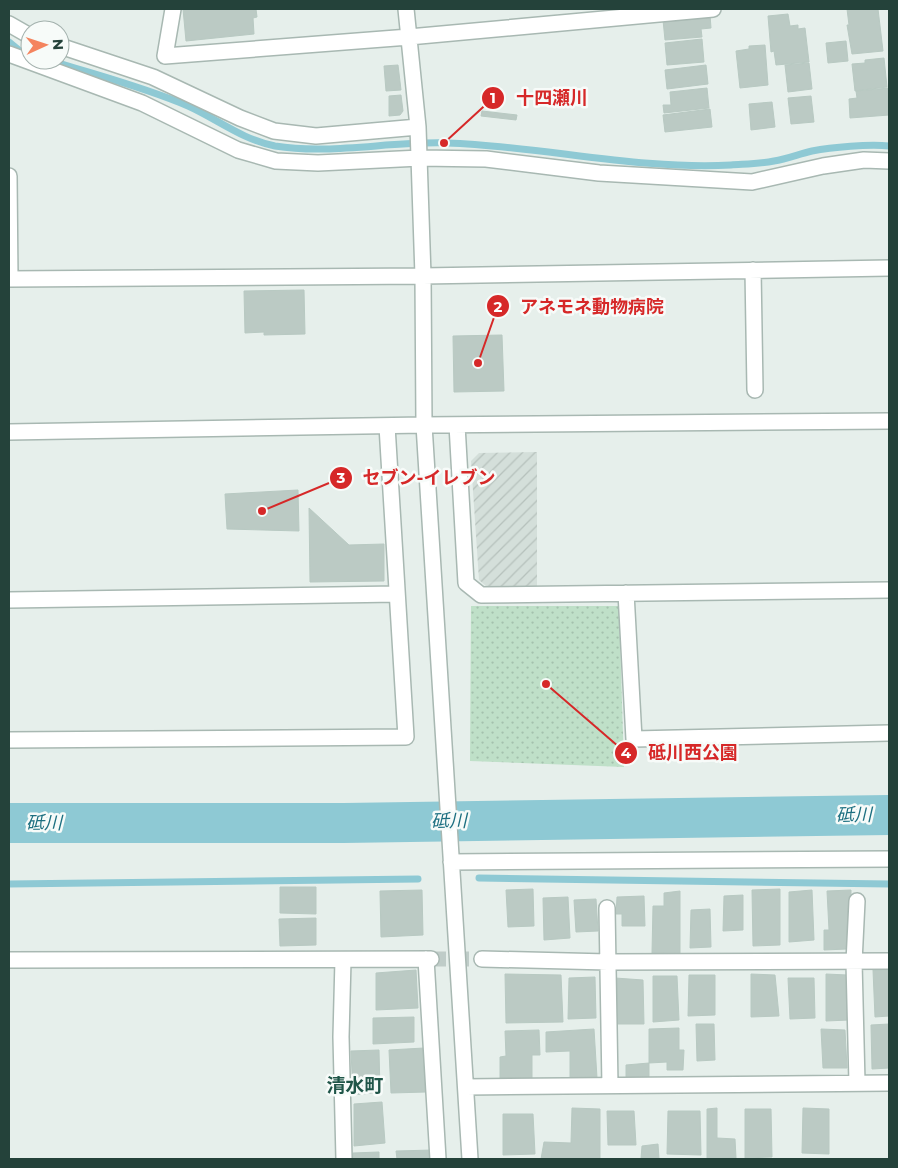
<svg xmlns="http://www.w3.org/2000/svg" width="898" height="1168" font-family="Montserrat,'Noto Sans JP',sans-serif">
	<style>
		.industrial { fill: url(#industrial-furrows) }
		.park { fill: url(#park-dots) }
		.lines { fill: none; stroke-linecap: round; stroke-linejoin: round }
		.stream { stroke: #8ec9d4; stroke-width: 7 }
		.river { stroke: #8ec9d4; stroke-width: 40 }
		.building { fill: #bbcac4; stroke: #b8c9c2 }
		.minor-tunnel { stroke: #bfccc8; stroke-width: 15; stroke-dasharray: 15 8; stroke-linecap: butt }
		.minor-casing { stroke: #a8b8b2; stroke-width: 18 }
		.minor { stroke: #fff; stroke-width: 15 }
		.labels { text-anchor: middle; stroke-width: 5; stroke-linejoin: round; paint-order: stroke }
		.water-label { font-size: 18px; font-style: italic; fill: #1c6f80; stroke: #f7fbf9 }
		.quarter-label { font-size: 19px; font-weight: bold; fill: #1f5548; stroke: #f7fbf9 }
		.leader { fill: none; stroke: #d62828; stroke-width: 2 }
		.callout-dot { fill: #d62828; stroke: #f7fbf9; stroke-width: 2 }
		.mark-label { font-size: 15px; text-anchor: middle; font-weight: bold; fill: #fff }
		.callout-label { font-size: 18px; text-anchor: middle; font-weight: bold; fill: #d62828; stroke: #f7fbf9; stroke-width: 5; stroke-linejoin: round; paint-order: stroke }
	</style>
	<defs>
		<pattern id="industrial-furrows" width="10" height="10" patternUnits="userSpaceOnUse" patternTransform="scale(1.25)"><rect width="10" height="10" fill="#d4dfda"/><path d="M-1 1l2-2M0 10L10 0M9 11l2-2" fill="none" stroke="#b6c1bc"/></pattern>
		<pattern id="park-dots" width="8" height="8" patternUnits="userSpaceOnUse" patternTransform="scale(1.25)"><rect width="8" height="8" fill="#bfe0c8"/><path d="M2 2h.1M6 6h.1" fill="none" stroke="#a4c1ad" stroke-width="1.8" stroke-linecap="round"/></pattern>
	</defs>
	<rect width="100%" height="100%" fill="#e6efeb"/>
	<path class="industrial" d="M537,452V586H486L479,580L471,461L479,453Z"/>
	<path class="park" d="M471,606H619L624,767L470,761Z"/>
	<g class="lines">
		<path class="stream" d="M9,42L20,51L25,52
			M49,60C96,75 144,87 188,106C217,119 243,140 275,146C331,155 390,141 447,143C542,146 636,170 731,165C745,164 760,164 774,161C787,159 799,154 812,151C832,147 869,144 889,146
			M479,878L889,884
			M9,884L418,879"/>
		<path class="river" d="M9,823H344L889,815"/>
	</g>
	<path class="building" d="M183,9H256L257,17L253,18L254,34L186,41Z
		M847,9H878L883,51L852,54L847,25H849Z
		M788,14L790,26L798,25V29L805,28L809,62L776,65L774,51L771,52L768,16Z
		M710,15L711,28L701,29L702,37L665,40L663,20Z
		M702,39L704,62L667,65L665,43Z
		M846,41L848,61L828,63L826,43Z
		M765,45L768,85L740,88L736,51L749,49V46Z
		M884,58L887,87L855,91L852,64L865,63V60Z
		M809,63L812,89L788,92L785,65Z
		M398,65L401,90L386,91L384,66Z
		M706,65L708,84L667,89L665,70Z
		M707,88L709,108L664,113L663,105H671L670,92Z
		M889,88V115L850,118L849,99L857,98L856,91Z
		M401,95L403,111L400,115L389,116V96Z
		M811,96L814,122L791,124L788,98Z
		M772,102L775,127L751,130L749,104Z
		M710,109L712,127L665,132L663,115Z
		M482,111L517,115L516,120L481,116Z
		M304,290L305,334L264,335V332L245,333L244,291Z
		M502,335L504,391L454,392L453,336Z
		M298,490L299,531L227,529L225,494Z
		M309,508L349,545L384,544V581L310,582Z
		M280,887H316V914L280,913Z
		M533,889L534,926L508,927L506,890Z
		M780,889V945L753,946L752,890Z
		M422,890L423,935L381,937L380,891Z
		M812,890L814,940L789,942V892Z
		M851,890V935L847,936V949L824,950V930H829L827,891Z
		M680,891V954L652,953L653,906H664V893Z
		M743,895V930L723,931L724,896Z
		M644,896L645,926H622V914H616L617,897Z
		M568,897L570,938L544,940L543,898Z
		M596,899L598,931L576,932L574,900Z
		M710,909L711,947L690,948L691,910Z
		M316,918V945L280,946L279,919Z
		M416,970L418,1008L376,1010V973Z
		M873,970H889V1016L875,1017Z
		M505,974L561,975L563,1022L506,1023Z
		M751,974L775,975L779,1016L751,1017Z
		M826,974L847,975L849,1020L826,1021Z
		M689,975H715V1015L688,1016Z
		M653,976H677L679,1020L653,1022Z
		M595,977L596,1018L568,1019L569,978Z
		M615,978L643,980L644,1024H615Z
		M788,978H814L815,1018L790,1019Z
		M414,1017V1042L373,1044V1018Z
		M696,1024H714L715,1060L697,1061Z
		M889,1024V1068L872,1069L871,1025Z
		M679,1028V1050H684L683,1070H667V1062L649,1063V1029Z
		M594,1029L597,1078L570,1079V1051L546,1052V1032Z
		M821,1029L845,1030L847,1068H823Z
		M539,1030L540,1055H532V1078H500V1057L506,1056L505,1031Z
		M424,1048L426,1092L391,1093L389,1050Z
		M379,1050L380,1092L353,1095L351,1051Z
		M649,1063V1080H626V1065Z
		M382,1102L385,1143L354,1146V1104Z
		M572,1108L600,1109V1159H541L544,1142L571,1143Z
		M717,1108V1138L735,1139L736,1158L707,1159V1109Z
		M803,1108L829,1109V1154L802,1153Z
		M745,1109H771L772,1157L745,1158Z
		M607,1111H634L636,1145H608Z
		M668,1111H700L701,1155L667,1154Z
		M503,1114H533L535,1154L503,1155Z
		M658,1144L659,1159H641L642,1146Z
		M433,1150L434,1159H397L396,1151Z
		M379,1152V1159H353V1153Z"/>
	<g class="lines">
		<path class="minor-tunnel" d="M431,959H482"/>
		<defs>
			<path id="minor" d="M173,9L165,56L409,37L713,9
				M406,9L418,127L423,276L424,425L470,1159
				M9,24L30,36
				M60,46L153,77L240,118L274,131L316,136L418,127
				M9,54L142,103L238,150L276,161L318,163L420,158L486,159L599,173L752,182L823,166L864,160L889,161
				M9,176L10,279
				M753,270L755,390
				M9,279L423,276L889,268
				M457,425L466,583L481,595L889,590
				M9,432L424,425L889,421
				M626,593L634,739L889,733
				M9,600L397,594
				M9,740L406,737L387,426
				M451,862L889,859
				M857,901L854,962L857,1083
				M607,908L610,1086
				M426,959L438,1159
				M482,959L608,962L889,961
				M9,960L431,959
				M343,960L341,1037L344,1159
				M466,1087L889,1083"/>
		</defs>
		<use href="#minor" class="minor-casing"/>
		<use href="#minor" class="minor"/>
	</g>
	<g class="labels">
		<g class="water-label">
			<text transform="translate(854 815) rotate(-1)" y="6">砥川</text>
			<text transform="translate(449 821) rotate(-1)" y="6">砥川</text>
			<text x="44" y="829">砥川</text>
		</g>
		<g class="quarter-label">
			<text x="355" y="1092">清水町</text>
		</g>
	</g>
	<path class="leader" d="M444 143L493 98M478 363L498 306M262 511L341 478M546 684L626 753"/>
	<g class="callout-dot">
		<circle cx="444" cy="143" r="5"/>
		<circle cx="478" cy="363" r="5"/>
		<circle cx="262" cy="511" r="5"/>
		<circle cx="546" cy="684" r="5"/>
		<circle cx="493" cy="98" r="12"/>
		<circle cx="498" cy="306" r="12"/>
		<circle cx="341" cy="478" r="12"/>
		<circle cx="626" cy="753" r="12"/>
	</g>
	<g class="mark-label">
		<text x="493" y="103">1</text>
		<text x="498" y="312">2</text>
		<text x="341" y="483">3</text>
		<text x="626" y="758">4</text>
	</g>
	<g class="callout-label">
		<text x="552" y="104">十四瀬川</text>
		<text x="592" y="313">アネモネ動物病院</text>
		<text x="429" y="484">セブン-イレブン</text>
		<text x="693" y="759">砥川西公園</text>
	</g>
	<rect width="898" height="1168" fill="none" stroke="#24423a" stroke-width="20"/>
	<g transform="translate(45 45) rotate(87)"><circle r="24" fill="#f7fbf9" stroke="#a3b1ad"/>
	<path d="M0-4L9 19L0 12L-9 19Z" fill="#f4845f"/>
	<text y="-8" font-size="14" font-weight="bold" text-anchor="middle" fill="#24423a">N</text>
	</g>
</svg>
